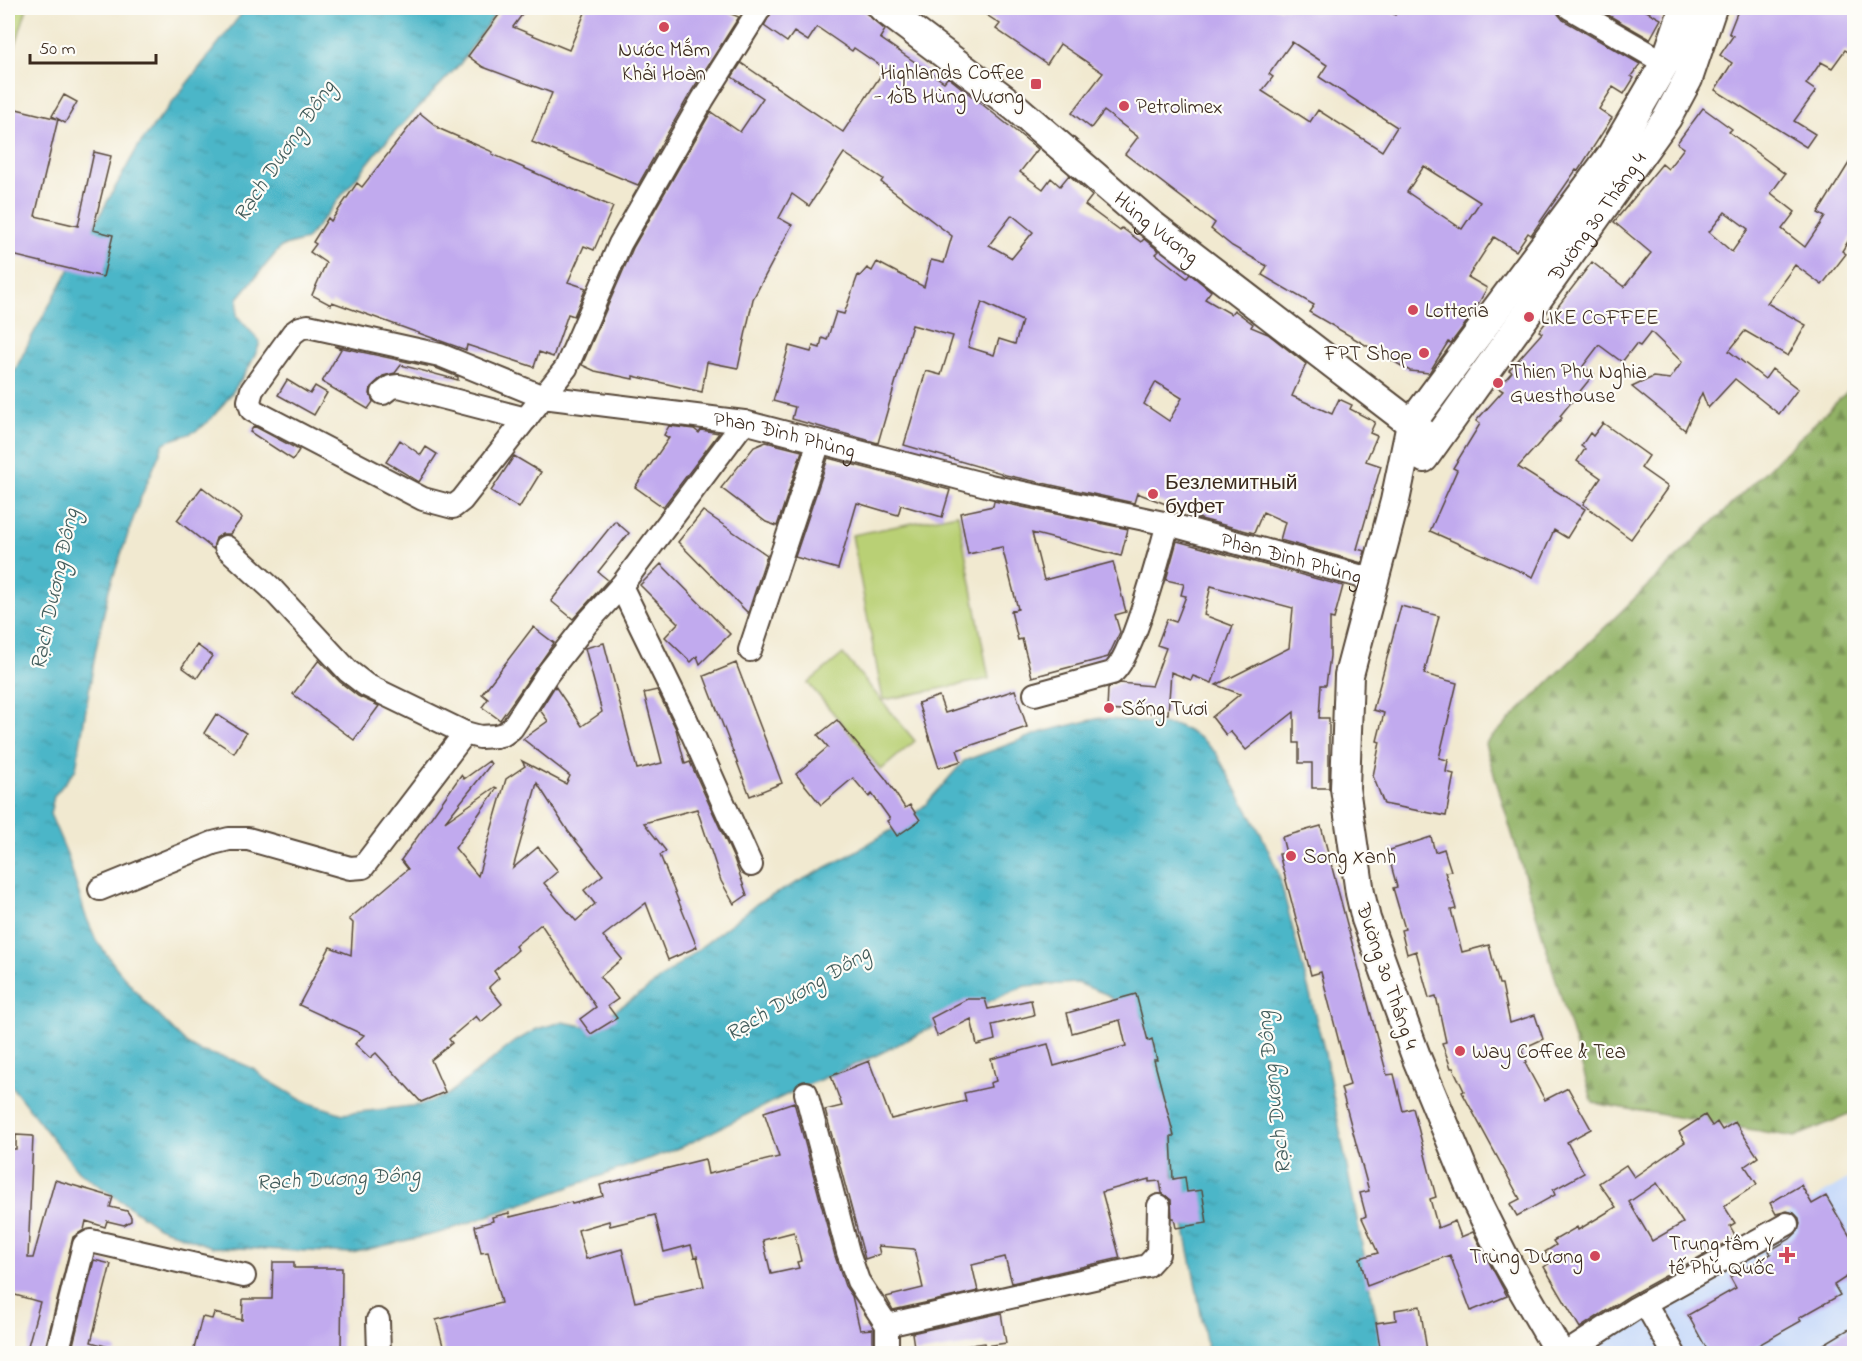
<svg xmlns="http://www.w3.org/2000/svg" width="1862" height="1361" font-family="'Indie Flower',sans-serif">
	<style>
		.built { fill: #cadcf9 }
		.forest { fill: url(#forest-firs); stroke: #666e42; stroke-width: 1.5 }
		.green { fill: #b9d075; stroke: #7a7d4a; stroke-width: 1.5 }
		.water { fill: url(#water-ripples); stroke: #437073; stroke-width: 1.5 }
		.building { fill: #c1aaee; fill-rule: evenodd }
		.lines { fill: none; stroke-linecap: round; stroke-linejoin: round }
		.minor-casing { stroke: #564739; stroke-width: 26 }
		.major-casing { stroke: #564739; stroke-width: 32 }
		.minor { stroke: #fff; stroke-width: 22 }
		.major { stroke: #fff; stroke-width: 28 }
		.poi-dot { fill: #d1495b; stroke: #fdfcf7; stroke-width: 2 }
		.labels { text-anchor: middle; stroke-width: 4.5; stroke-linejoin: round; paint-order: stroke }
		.poi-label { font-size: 21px; fill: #3b2a1e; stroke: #fdfcf7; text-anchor: start }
		.street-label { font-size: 21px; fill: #3b2a1e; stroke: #fdfcf7 }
		.water-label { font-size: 22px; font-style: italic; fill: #415b5a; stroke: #fdfcf7 }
	</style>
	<defs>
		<pattern id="forest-firs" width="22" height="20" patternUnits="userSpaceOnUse" patternTransform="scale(1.5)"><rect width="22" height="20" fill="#92b266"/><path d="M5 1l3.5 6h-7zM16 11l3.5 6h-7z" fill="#789153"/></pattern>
		<pattern id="water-ripples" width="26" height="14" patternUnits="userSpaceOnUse" patternTransform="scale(1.5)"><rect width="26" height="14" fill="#4bb6c8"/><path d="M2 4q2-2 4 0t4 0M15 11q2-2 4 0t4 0" fill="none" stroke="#4094a2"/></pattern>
	</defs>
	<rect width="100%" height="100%" fill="#fdfcf7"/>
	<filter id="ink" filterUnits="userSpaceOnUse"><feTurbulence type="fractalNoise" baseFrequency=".0167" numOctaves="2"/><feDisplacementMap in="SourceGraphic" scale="12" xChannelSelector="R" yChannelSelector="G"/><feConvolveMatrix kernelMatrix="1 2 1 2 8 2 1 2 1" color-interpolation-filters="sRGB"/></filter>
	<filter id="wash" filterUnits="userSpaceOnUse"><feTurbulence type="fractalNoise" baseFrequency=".008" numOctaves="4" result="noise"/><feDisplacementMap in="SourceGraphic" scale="24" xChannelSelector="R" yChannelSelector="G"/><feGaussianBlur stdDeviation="1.35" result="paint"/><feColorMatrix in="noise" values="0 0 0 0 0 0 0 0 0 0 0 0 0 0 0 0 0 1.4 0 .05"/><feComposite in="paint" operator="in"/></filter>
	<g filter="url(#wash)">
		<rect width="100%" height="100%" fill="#f1e9d0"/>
		<path class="built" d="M1854,1175V1353H1595L1583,1335Z"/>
		<path class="forest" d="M1854,385V1112L1795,1137L1593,1103L1485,744Z"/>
		<path class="green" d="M8,8H27L12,56L8,55Z
			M958,514L989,679L883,700L852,535Z
			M843,654L915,741L881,770L808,683Z"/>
		<path class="water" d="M246,8H499L460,64L381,147L306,240L281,247L238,298L237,316L260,342C254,365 218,416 199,429C189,436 174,438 164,443L139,502L109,589L96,649L76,769L54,796L50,814L67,854L85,914L96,940L115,966L144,1001L187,1044L199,1051L233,1060L254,1069L264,1078L303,1101L343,1114L420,1105L447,1095L516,1041L537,1029L562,1022L590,1027L642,993L758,903L848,856L905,822L926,804L964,761L1042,732L1100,718L1179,726L1202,739L1216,753L1262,836L1278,872L1324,1049L1383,1353H1208L1193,1270L1153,1072L1120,1005L1106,994L1077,983L1025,986L953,1017L877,1055L796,1090L682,1147L443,1232L352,1253L212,1247L158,1227L78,1171L8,1082V385L31,338L139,145Z"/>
		<g id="blocks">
			<path class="building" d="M504,8H527L513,27L569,50L587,8H716L739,17L691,92L638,185L532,142L552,93L483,67L468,56Z
				M773,8H860L885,30L880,38L944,82L948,77L1038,149L1020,172L1043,189L1051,178L1060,186L1069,175L1092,196L1085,205L1120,231L1122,228L1141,242L1144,239L1159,251L1156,254L1187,278L1190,274L1211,291L1205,299L1231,314L1234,310L1253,324L1251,327L1268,334L1306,364L1292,396L1332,414L1339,399L1352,405L1350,409L1375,422L1370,433L1377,436L1366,461L1381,466L1357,549L1365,551L1362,563L1280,540L1285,522L1263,512L1254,533L1201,519L1172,504L1171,506L1137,493L1134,503L1001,474V473L904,445L926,371L941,375L953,336L912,325L878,443L792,419L795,407L773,401L789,346L811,352L813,346L820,348L822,338L827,340L836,312L844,314L858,275L860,276L867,268L872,271L877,262L924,287L931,260L944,263L952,236L881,182L883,179L844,153L809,206L792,194L779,218L792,225L753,299L738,368L707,362L702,392L633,376V379L595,371L582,365L633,248L711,112L740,132L763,98L732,77L741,63L843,132L885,69L854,48L852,51L817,27L808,41L794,32L787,42L764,26ZM1012,215L1033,232L1012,258L989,245ZM982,302L1022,321L1015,344L999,339L994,355L968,347ZM1156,382L1182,398L1169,421L1144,404Z
				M976,8H1385L1395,15L1400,8H1557L1558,14L1563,20L1640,64L1631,76L1634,78L1624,94L1613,87L1599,109L1612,118L1578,171L1576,170L1531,235L1528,233L1516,251L1494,237L1468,277L1487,288L1472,315L1451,343L1448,342L1429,373L1410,371L1309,312L1314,305L1262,275L1267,266L1232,246L1211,229L1215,223L1125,154L1138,137L1104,111L1091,128L1072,113L1103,73L1060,44L1047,64L996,29L1000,24ZM1292,42L1327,65L1319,77L1397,127L1382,151L1318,110L1310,122L1262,91L1273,77L1269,74ZM1424,166L1480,202L1462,229L1407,192Z
				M1596,8H1641L1661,19L1650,39Z
				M1739,8H1854V41L1848,52L1845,50L1832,68L1821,62L1806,84L1816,91L1794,121L1815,134L1806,147L1715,90L1732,63L1720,55L1733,36L1729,33Z
				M64,95L77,102L65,123L58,119L35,216L78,226L94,152L111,156L93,230L113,235L103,277L8,254V107L58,119L52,116Z
				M1703,108L1732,129L1729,132L1785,174L1771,193L1795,212L1782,229L1805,247L1825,217L1818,213L1854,155V232L1842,251L1846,254L1822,285L1795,265L1767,303L1806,325L1788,356L1745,331L1729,351L1765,379L1772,369L1798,389L1779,414L1735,379L1708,408L1702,393L1685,430L1632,387L1653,377L1670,379L1682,362L1651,332L1640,346L1636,344L1622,362L1599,345L1583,366L1594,374L1560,416L1562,418L1518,467L1585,509L1567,538L1554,530L1533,577L1430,531L1457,470L1453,468L1480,424L1476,421L1503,391L1498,388L1512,372L1509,370L1542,333L1539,331L1592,262L1624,287L1651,253L1614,222L1662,164L1668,169L1684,148L1677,143ZM1725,212L1748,229L1732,252L1709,232Z
				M420,113L440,129L493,152L492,154L613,207L594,250L584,246L568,282L586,288L574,316L568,314L553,357L539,352L534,367L467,345L466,350L332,302L331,305L312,295L326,263L310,252L316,244L313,242L328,218L331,221L357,183L362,187Z
				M334,346L436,368L458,377V380L401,365L395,373L383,376L371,387L370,394L373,402L368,409L322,382L341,349Z
				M287,380L310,394L315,386L327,393L314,415L278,395Z
				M1603,423L1649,456L1641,468L1668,487L1631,539L1583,504L1601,478L1577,461L1585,449L1581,446L1590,433L1593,436Z
				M254,426L299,450L293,460L250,432Z
				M669,426L694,429L699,433L701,430L719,433L663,507L635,487L669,438L664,435Z
				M400,440L421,455L426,447L437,454L419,482L386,462Z
				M766,442L802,451L777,526L766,522L721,488L754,447Z
				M514,456L541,472L519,508L491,491Z
				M828,458L950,490L942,517L901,505L898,515L857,503L838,569L795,557Z
				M202,487L242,518L230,534H222L216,538L213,549L177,520Z
				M994,501L1128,529L1121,556L1032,533L1044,580L1113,562L1126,612L1115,615L1120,632L1108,657L1032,677L1022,639L1018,640L1011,611L1018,609L1002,547L968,554L960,513L993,506Z
				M703,511L767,555L748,613L678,542Z
				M615,521L629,533L598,572L608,580L573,619L551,601Z
				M1177,541L1343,586L1334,619L1330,618V656L1326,685H1321L1319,718H1329V788H1312V763H1299V743H1294V712L1246,750L1230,731L1226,735L1212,717L1240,694L1216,685L1289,648L1293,608L1211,586L1204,615L1233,626L1212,683L1193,676L1191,680L1171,672L1168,714L1107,710L1108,688L1120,683L1152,686L1166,648L1157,645L1167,619L1176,622L1186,596L1181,595L1184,584L1166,580Z
				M661,564L730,634L700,664L697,656L691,662L665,637L678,623L640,585Z
				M1401,606L1439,616L1424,674L1457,683L1439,758L1448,760L1446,772L1454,774L1446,816L1384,804L1373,776L1380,742L1377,741L1384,713L1373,710Z
				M533,627L554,643L500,720L482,707L488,699L482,694Z
				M604,643L637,769L662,763L644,693L657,690L676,729L685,764L690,762L734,859L747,895L734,904L721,881L697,809L644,823L666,851L660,855L697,947L668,960L646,903L603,936L622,959L600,977L618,999L608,1006L617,1018L591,1034L580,1019L596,1007L541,924L515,946L518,950L494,971L499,978L489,987L502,1004L481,1022L476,1016L449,1039L452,1043L431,1060L445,1092L421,1102L376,1053L370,1058L355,1044L364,1035L299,1005L330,947L351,955L353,923L349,919L408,869L401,860L461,775L464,779L489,761L491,764L445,822L495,787L497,788L455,848L478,876L506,779L525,766L522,761L566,784L570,776L523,739L548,721L540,710L555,686L582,726L602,712L585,648ZM537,783L568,831L603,875L584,890L595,904L576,921L544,883L558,871L538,847L513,868Z
				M197,645L212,656L197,678L182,667Z
				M319,660L340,682L358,696L379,706L354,740L293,694Z
				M736,663L782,783L750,796L704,676Z
				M1015,690L1027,727L957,750L961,761L939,768L918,703L939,696L945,713Z
				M216,714L246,733L234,753L204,733Z
				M837,720L886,779L905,808L910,805L920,820L897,836L887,821L890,819L872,794L869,797L853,778L821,805L796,774L828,747L818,735Z
				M1321,826L1387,1075L1394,1074L1403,1111L1413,1108L1436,1197L1430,1199L1438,1228L1455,1221L1461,1237L1473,1232L1507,1296L1471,1311L1450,1255L1367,1286L1360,1258L1378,1253L1362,1218L1366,1216L1360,1193L1369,1191L1341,1088L1350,1085L1321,972L1311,975L1279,854L1286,853L1282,837Z
				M1431,837L1435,852L1444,849L1451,871L1445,872L1456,909L1451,910L1462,952L1489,945L1499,984H1502L1510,1023L1535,1015L1543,1039L1521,1049L1527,1062L1525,1063L1545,1100L1568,1088L1591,1129L1567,1142L1584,1173L1553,1190L1555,1195L1517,1216L1510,1204L1520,1199L1462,1092L1464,1091L1453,1068H1451L1442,1043L1446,1042L1436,996L1429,998L1416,951L1407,954L1401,930L1405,929L1393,888L1397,887L1391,865L1394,864L1390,850Z
				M1136,994L1148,1041L1152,1039L1157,1060H1154L1174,1136H1171L1173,1179L1185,1177L1187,1192L1202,1190L1207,1223L1176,1228L1174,1218H1172L1171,1200L1162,1193L1160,1181L1149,1182V1179L1102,1192L1120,1258L1012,1283L1005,1257L972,1265L978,1291L893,1310L886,1297L923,1288L914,1249L878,1246L880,1254L865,1259L825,1110L842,1106L831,1076L869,1061L891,1119L966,1101L964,1093L991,1087L990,1083L996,1081L991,1059L1048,1044L1054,1066L1126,1046L1120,1020L1072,1033L1067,1013Z
				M967,999H985L988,1009L1031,1000L1034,1015L992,1025L995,1040L977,1045L971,1019L937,1036L931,1018Z
				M794,1102L835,1256L845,1286L852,1296L860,1330L873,1329V1353H445L436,1320L501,1303L488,1252L481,1253L475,1226L493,1221L492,1217L509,1213L510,1217L571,1202L572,1204L603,1196L600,1185L705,1159L708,1174L779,1157L764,1112ZM655,1215L664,1252L691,1245L694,1257L697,1256L704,1286L635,1302L622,1249L586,1259L578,1230L609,1221L610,1226ZM794,1232L801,1261L797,1262L799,1268L771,1274L763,1240Z
				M1705,1115L1712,1126L1717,1122L1722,1130L1735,1122L1758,1157L1745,1166L1757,1184L1724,1206L1735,1223L1730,1226L1736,1237L1629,1296L1580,1328L1544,1267L1551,1262L1545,1252L1556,1245L1553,1241L1577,1227L1578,1230L1616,1207L1599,1183L1626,1165L1634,1177L1685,1142L1679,1132ZM1657,1183L1683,1223L1652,1241L1629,1202Z
				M16,1135L33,1136L28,1258H33L55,1180L113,1197L110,1207L127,1211L131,1217V1221L124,1225L107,1221L105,1227L86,1221L84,1230L73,1237L44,1353H26L40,1302L8,1293V1149H16Z
				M1801,1185L1812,1204L1826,1196L1854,1243V1272L1834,1285L1840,1295L1799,1318L1801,1321L1755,1347L1758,1353H1709L1688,1315L1736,1288L1730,1277L1771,1254L1769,1251L1790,1239L1798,1231L1800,1224L1799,1218L1794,1213L1787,1211L1776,1214L1770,1203Z
				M94,1260L111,1264L91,1342L116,1349V1353H71Z
				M273,1262H294V1268H342L341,1353H193L202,1317L212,1319L214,1313L242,1320L243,1299H272Z
				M1420,1306L1427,1351L1413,1353H1381L1376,1323L1396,1320L1395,1310Z
				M1001,1313L1006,1343L986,1346L985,1343L915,1353L912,1333Z
				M1854,1326V1353H1830L1824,1344Z"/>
		</g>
	</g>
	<g filter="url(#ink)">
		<use href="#blocks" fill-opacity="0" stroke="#564739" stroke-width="1.5"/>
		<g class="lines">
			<defs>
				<g id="minor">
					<path id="s1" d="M760,8L703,99L620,244L566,368L543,397L462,500L453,507L423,499L252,410L249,401L252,390L293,333L300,328L308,326L440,355L543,397L744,422L990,486L1168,524L1374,580"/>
					<path d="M1570,8L1665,63"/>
					<path d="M383,393L391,387L399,386L526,419"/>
					<path d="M226,547L271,588L348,671L366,685L465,733L480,737L496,736L504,734L512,728L548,673L588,622L621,586L744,422"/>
					<path d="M621,586L685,717L751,865"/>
					<path d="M750,650L819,442"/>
					<path d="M1035,694L1112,673C1133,658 1159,554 1168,524"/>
					<path d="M100,889L213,843L229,839H248L350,868L363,867L465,733"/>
					<path d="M806,1093L848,1252L858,1281L887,1325"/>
					<path d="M1645,1303L1674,1354"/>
					<path d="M378,1320L379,1354"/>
					<path d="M57,1354L84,1245L91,1241L244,1276"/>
					<path d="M887,1354V1325L1147,1266L1158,1254L1159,1206"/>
					<path d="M1565,1354L1636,1308L1787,1224"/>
				</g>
				<g id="major">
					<path id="s2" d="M883,8L1015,107L1147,221L1435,442"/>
					<path id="s3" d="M1424,458L1667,118L1688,79L1712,8"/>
					<path d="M1560,1354L1504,1257L1477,1203L1417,1059L1366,919L1360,893L1345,788L1349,675L1395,501L1411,424L1612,154L1665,63L1684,8"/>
				</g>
			</defs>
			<use href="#minor" class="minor-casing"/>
			<use href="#major" class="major-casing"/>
			<use href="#minor" class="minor"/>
			<use href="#major" class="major"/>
		</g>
	</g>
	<g class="poi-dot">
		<circle cx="664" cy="27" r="6"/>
		<rect x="1030" y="78" width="12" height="12" rx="3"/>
		<circle cx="1124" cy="106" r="6"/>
		<circle cx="1413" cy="310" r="6"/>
		<circle cx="1529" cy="317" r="6"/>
		<circle cx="1424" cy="353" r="6"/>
		<circle cx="1498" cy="383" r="6"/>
		<circle cx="1153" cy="494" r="6"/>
		<circle cx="1109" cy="708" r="6"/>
		<circle cx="1291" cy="856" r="6"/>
		<circle cx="1460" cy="1051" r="6"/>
		<path d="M1784 1246h6v6h6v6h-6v6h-6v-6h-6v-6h6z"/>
		<circle cx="1595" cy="1256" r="6"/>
	</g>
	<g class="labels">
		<g class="poi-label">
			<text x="664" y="56" text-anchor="middle">Nước Mắm<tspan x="664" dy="24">Khải Hoàn</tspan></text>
			<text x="1024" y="79" text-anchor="end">Highlands Coffee<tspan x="1024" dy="24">- 10B Hùng Vương</tspan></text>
			<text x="1136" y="113">Petrolimex</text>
			<text x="1425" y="317">Lotteria</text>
			<text x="1541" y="324">LIKE COFFEE</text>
			<text x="1412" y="360" text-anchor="end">FPT Shop</text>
			<text x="1510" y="378">Thien Phu Nghia<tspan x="1510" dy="24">Guesthouse</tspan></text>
			<text x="1165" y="489">Безлемитный<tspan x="1165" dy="24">буфет</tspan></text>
			<text x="1121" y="715">Sống Tươi</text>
			<text x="1303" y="863">Song Xanh</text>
			<text x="1472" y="1058">Way Coffee &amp; Tea</text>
			<text x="1774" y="1250" text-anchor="end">Trung tâm Y<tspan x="1774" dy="24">tế Phú Quốc</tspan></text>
			<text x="1583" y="1263" text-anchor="end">Trùng Dương</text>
		</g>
		<g class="street-label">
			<text dy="7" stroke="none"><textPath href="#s3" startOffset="297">Đường 30 Tháng 4</textPath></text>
			<text dy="7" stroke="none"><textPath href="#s2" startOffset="351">Hùng Vương</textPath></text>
			<text dy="7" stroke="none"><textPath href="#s1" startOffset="1412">Phan Đình Phùng</textPath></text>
			<text dy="7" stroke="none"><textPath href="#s1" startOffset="1934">Phan Đình Phùng</textPath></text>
			<text transform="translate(1388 976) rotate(71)" y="7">Đường 30 Tháng 4</text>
		</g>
		<g class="water-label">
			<text transform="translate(283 150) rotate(-56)" y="8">Rạch Dương Đông</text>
			<text transform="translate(53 589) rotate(-78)" y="8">Rạch Dương Đông</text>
			<text transform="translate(797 992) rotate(-31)" y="8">Rạch Dương Đông</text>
			<text transform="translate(1272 1093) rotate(-97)" y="8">Rạch Dương Đông</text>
			<text transform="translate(338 1177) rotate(-3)" y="8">Rạch Dương Đông</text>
		</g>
	</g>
	<rect width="1862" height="1361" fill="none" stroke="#fdfcf7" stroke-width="30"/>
	<path d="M30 54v9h126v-9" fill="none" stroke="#3b2a1e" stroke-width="3"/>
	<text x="39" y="54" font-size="18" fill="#3b2a1e" stroke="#fdfcf7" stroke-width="4.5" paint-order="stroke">50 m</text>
</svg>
